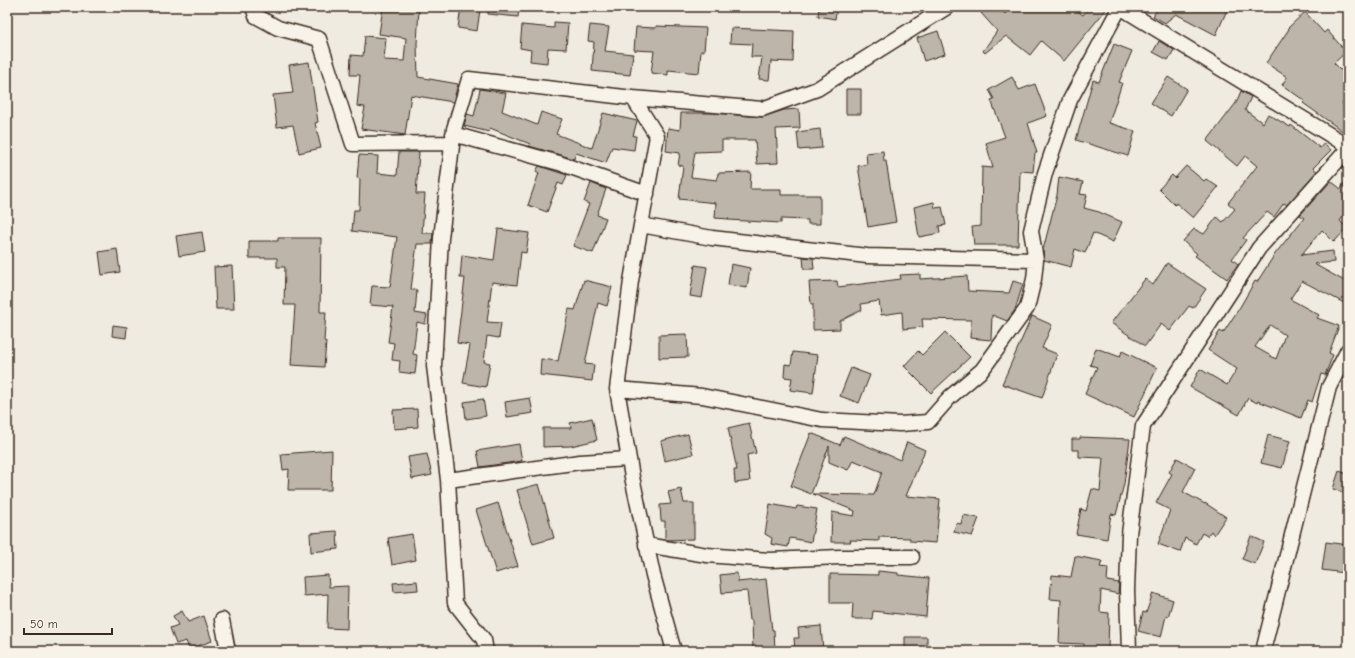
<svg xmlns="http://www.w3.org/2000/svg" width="1355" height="658" font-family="'Comic Neue',sans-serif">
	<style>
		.building { fill: #bdb5aa; stroke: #3b2a1e; fill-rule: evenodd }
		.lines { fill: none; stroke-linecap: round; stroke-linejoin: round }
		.minor-casing { stroke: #3b2a1e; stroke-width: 17 }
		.minor { stroke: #f7f3e8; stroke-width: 14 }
	</style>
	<rect width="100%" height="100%" fill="#efebe0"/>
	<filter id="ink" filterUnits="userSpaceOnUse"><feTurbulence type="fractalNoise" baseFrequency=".025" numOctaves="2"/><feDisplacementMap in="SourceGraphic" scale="8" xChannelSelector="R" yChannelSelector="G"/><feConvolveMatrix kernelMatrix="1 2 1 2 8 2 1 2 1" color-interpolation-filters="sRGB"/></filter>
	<g filter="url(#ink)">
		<path class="building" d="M383,7H419L417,44L418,77L458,84L453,102L411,95L405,135L361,129L365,107L357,106L360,75H350L351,55L363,56L365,36L386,38L384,60L404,61L406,38L379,34Z
			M461,7L480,10L477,31L458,28Z
			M488,7H519L518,17L488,14Z
			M819,7H837L835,19L818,16Z
			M989,7H999L1005,14L1011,7H1072L1083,15L1090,7H1108L1064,61L1041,41L1030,55L1006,36L985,53L983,51L997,31L981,13Z
			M1159,7H1221L1227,10L1216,35L1176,14L1165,23L1153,16Z
			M1305,12L1324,33L1327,30L1346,52L1334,63L1348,77V97L1342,104L1348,108V135L1303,103L1305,101L1282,85L1287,77L1266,63L1289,29L1288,28Z
			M554,22L568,23L566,49L548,48L547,63L530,61L531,50L520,48L522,25L554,28Z
			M590,25L609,27L605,51L633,54L630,75L592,71L594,42L588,41Z
			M656,26L706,28L704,51H701L699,73L668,70V75L651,73L654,51L634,50L636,27L656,28Z
			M731,28L794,31L793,62L771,61L769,80L759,79L762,57H751L752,44L730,43Z
			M938,31L945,54L924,61L917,38Z
			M1159,41L1174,50L1168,60L1153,52Z
			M1114,44L1132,51L1119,82L1122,83L1109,123L1135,131L1128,156L1076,140L1093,80L1099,82Z
			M309,62L318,122L315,123L321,148L299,153L293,125L277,127L273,95L293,93L289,65Z
			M1012,77L1019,90L1035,84L1047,116L1028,123L1037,153H1035L1033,172L1020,171L1018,245H974L972,227L981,226L982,167L993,168L986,143L1005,137L991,100L994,99L989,90Z
			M1168,77L1187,89L1171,116L1151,103Z
			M480,89L506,93L502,111L537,125L541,112L562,119L556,134L592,148L603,113L637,121L633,136H636L634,150L612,147L606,163L576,153L574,159L529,146L530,144L490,128L489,132L464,126L467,114L474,116Z
			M846,89H861V114H846Z
			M1241,91L1251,97L1245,110L1263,123L1268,114L1290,127L1291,125L1320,148L1324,143L1331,150L1313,168L1317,171L1287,205L1284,203L1274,217L1267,212L1243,238L1246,240L1232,259L1238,264L1227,279L1195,256L1197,254L1183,241L1194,229L1204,234L1217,217L1223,222L1235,209L1228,203L1257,166L1245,156L1237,166L1207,141L1236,103Z
			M799,109L800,128L776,129L778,163L757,164L755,140H722V151L695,152L691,177L717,180L718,173L751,172L750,189H781V195H820V224H808V220L781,219V223L728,220L729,219L715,218L716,203L679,199L683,166L678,165L680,153L666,151L668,128L680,130L681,113H713L762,117L784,110Z
			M820,129L822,148L799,150L797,132Z
			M883,151L884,161H886L896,222L868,227L858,166L867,164L866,153Z
			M399,152H419L416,194H425L422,233H433L432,244H417L411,289L417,290L415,313L427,315L425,324L417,322L413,354L417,355L415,374L399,372L400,361L392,360L394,343L388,342L393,307L370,305L372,286L390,287L397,237L352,231L354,210H359L360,179L357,178L359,155L378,156L377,173L397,175Z
			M539,166L567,175L563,185L558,183L547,212L528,205L539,173L536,171Z
			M1186,166L1204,181L1206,179L1218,187L1193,218L1176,203L1175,205L1159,189L1172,175L1175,178Z
			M1348,176V209L1340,221L1347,228L1334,242L1322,230L1301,255L1333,251L1334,262L1314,264L1348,283V305L1302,281L1290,299L1319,315L1317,318L1339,326L1329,353L1333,355L1325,375L1321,374L1312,402L1308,400L1301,418L1258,401L1257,403L1248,398L1239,415L1190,387L1200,369L1227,385L1237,369L1208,350L1220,331L1223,333L1240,307L1255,281L1257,282L1275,254L1304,218L1300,215L1331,181L1341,189ZM1270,325L1285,335L1276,359L1255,347Z
			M1059,177L1083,182L1080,194L1087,195L1084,208L1099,212L1122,222L1113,242L1093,233L1085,253L1075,249L1071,267L1044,260L1043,250L1057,195Z
			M591,183L606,189L597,215L606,218L593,253L573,246L589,204L584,202Z
			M934,202L935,208L942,207L946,225L939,226L940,233L919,237L914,207Z
			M498,229L529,233L526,253L521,252L517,285L492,282L487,322L501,323L499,338L487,336L484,362L490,363L486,387L463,383L470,345L457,343L465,278H460L462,255L494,260Z
			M202,232L205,252L179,256L176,236Z
			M278,238H321L320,312H326L324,341L326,342L324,367L291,365L295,305H284L285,267H277V258H249V241H278Z
			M117,249L120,272L102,275L99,252Z
			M803,257L813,258L814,269H804Z
			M1167,263L1206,289L1193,308L1189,306L1170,331L1161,324L1145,346L1111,323L1145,279L1153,285Z
			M731,264L750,268L747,288L728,285Z
			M695,265L707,267L702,298L690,296Z
			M232,266L234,309H216L214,267Z
			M920,274V279L967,276L968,291L1009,293L1013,281L1023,284L1015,310L1007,321L992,315L991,340L970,338L971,320L922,319L923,327L903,329L902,312L881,315L879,301L861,304L862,310L840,321V329L813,330V304H811L809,282L837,281L838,287L901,279L900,275Z
			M584,280L612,287L607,306L598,303L585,364L594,365L592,381L540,375L541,359L558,361L569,309L575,310Z
			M1032,316L1052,325L1042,348L1057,354L1042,398L1002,384Z
			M113,325L127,327L126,338L112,336Z
			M945,332L970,357L931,393L904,366L918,351L922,355Z
			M687,334L688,357L659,358V335Z
			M1096,348L1120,357L1122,351L1157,368L1134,417L1085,394L1097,367L1090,365Z
			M793,352L818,355L813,393L790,390L792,378L784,377L785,364L791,365Z
			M851,368L870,375L859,403L840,396Z
			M530,398L533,413L507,417L505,402Z
			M483,399L486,416L466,419L464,402Z
			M417,409L418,427L394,429L393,410Z
			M592,418L597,440L571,446L543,447V428H571L570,423Z
			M749,423L756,453L747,455L750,481L735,483L734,470H737L728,428Z
			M811,433L840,445L844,436L900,460L907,442L925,450L906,496L940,499L936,543L910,541V538L879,537V541L850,540L851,542H831L832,512L854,516L855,511L813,494L874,495L882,472L853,460L848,470L829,462V446L811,494L791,486Z
			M688,434L693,454L665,461L661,441Z
			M1268,435L1290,441L1282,468L1261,463Z
			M1080,437L1130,439L1124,484L1116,515L1111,514L1107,539L1076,534L1081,509L1086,511L1092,489L1100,491L1103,458L1079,457V450H1072V439H1080Z
			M519,444L522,461L480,467L477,451Z
			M332,450L331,490H288L289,469L283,470L281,454Z
			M427,454L432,475L412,479L408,457Z
			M1177,458L1195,468L1183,492L1205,504V503L1226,517L1214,535L1211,531L1207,536L1202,533L1196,544L1185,538L1180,552L1158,544L1170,510L1156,503L1172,474L1169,472Z
			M1339,471L1348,474V494L1333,489Z
			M539,484L554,538L533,544L517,490Z
			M681,489L684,503H694V539L665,540V521H661L660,505L671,504L668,492Z
			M498,503L518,566L496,573L476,510Z
			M770,504L796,509L797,506L817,509L811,542L790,538L788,547L771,544L772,538L765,534Z
			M963,515L979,518L972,536L954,532L956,523L961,524Z
			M337,531L338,549L311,552L310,533Z
			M412,534L416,560L392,565L388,538Z
			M1251,536L1264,542L1255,564L1242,559Z
			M1326,542L1348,545L1345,573L1322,570Z
			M1075,556L1102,561L1100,567L1108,568L1107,581L1119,583L1118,594L1101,590L1100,612L1109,613L1108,649L1084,648V644L1059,643L1061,600L1050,599L1052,575L1071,577Z
			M878,571L898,573V575L929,578L926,617L873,611L872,619H852L853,603H830V574L878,575Z
			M737,573L738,582L766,579L772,630H774L775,651H753L752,620H750L747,591L722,593L720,575Z
			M328,575L329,587L348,586L347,629L327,628L328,594L304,596L303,577Z
			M417,581L418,590L394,592L393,583Z
			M1153,593L1173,600L1168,617L1166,616L1161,637L1138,631L1143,612L1146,613Z
			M182,611L188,622L204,616L212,641L189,649L186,641L176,644L170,628L178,625L173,616Z
			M821,626L823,651H795L794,638H799L798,628Z
			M905,637H927V651H905Z"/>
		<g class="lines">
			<defs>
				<path id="minor" d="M253,7L256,16L278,28L319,39L353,144L452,143
					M1120,7L1348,146
					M453,134L559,163L647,194
					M641,225L712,238L867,256L1036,260
					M617,389L702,396L822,420L900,424L928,422L950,397L982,370L1027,308L1034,279L1036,260L1031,231L1045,173L1070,100L1120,7
					M448,480L434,366L441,238L454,129L469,79L633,98
					M646,545L707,555L770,560L840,557H912
					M222,620L228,651
					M486,651L484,640L455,603L448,480L580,462L629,459
					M674,651L653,575L632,477L617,389L631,281L657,136L633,98L762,109L817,89L947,7
					M1129,651L1127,590L1129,534L1143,426L1259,248L1348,149
					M1263,651L1329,387L1348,350"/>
			</defs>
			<use href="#minor" class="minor-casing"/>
			<use href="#minor" class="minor"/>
		</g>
	</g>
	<rect width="1355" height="658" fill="none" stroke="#f7f3e8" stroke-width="24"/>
	<rect x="12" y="12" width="1331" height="634" fill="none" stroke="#3b2a1e" stroke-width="1.5" filter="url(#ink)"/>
	<path d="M24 628v6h88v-6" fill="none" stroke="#3b2a1e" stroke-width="2"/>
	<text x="30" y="628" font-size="12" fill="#3b2a1e" stroke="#f7f3e8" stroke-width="3" paint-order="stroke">50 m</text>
</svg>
